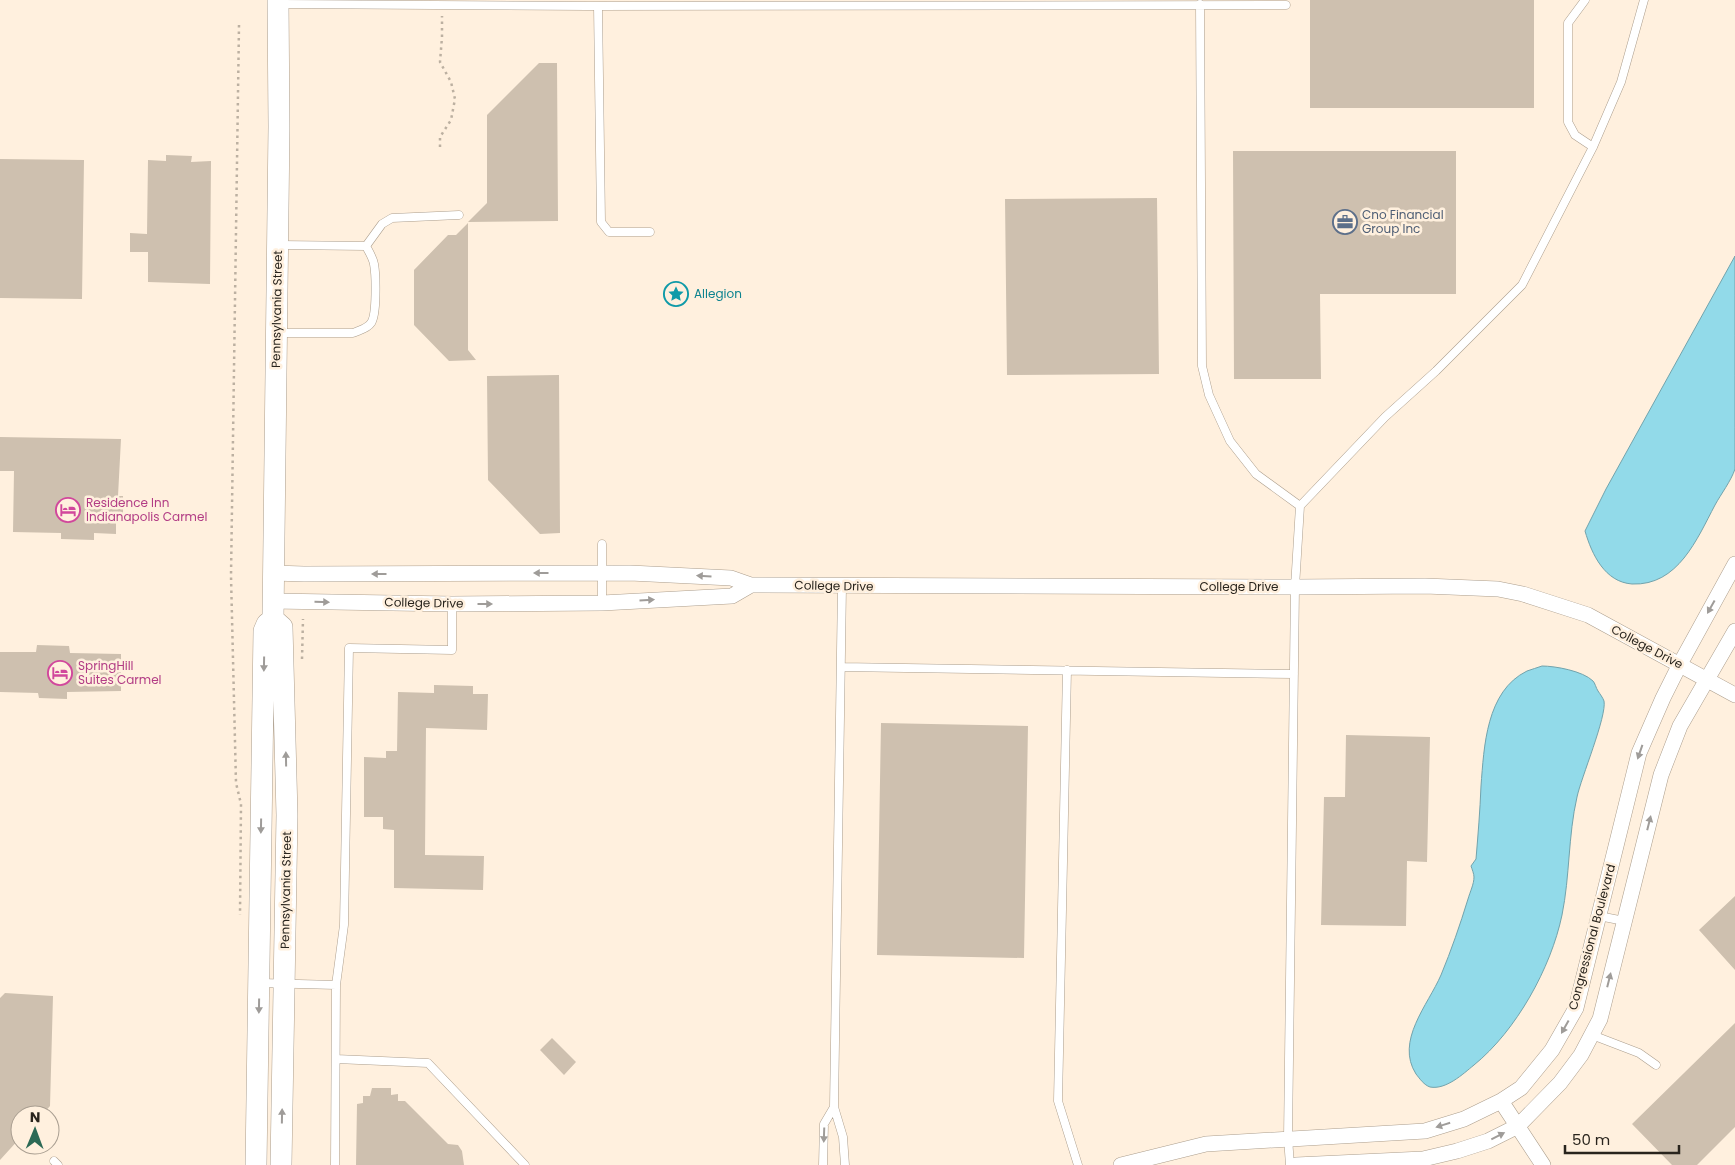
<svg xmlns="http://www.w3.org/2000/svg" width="1735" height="1165" font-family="Poppins,sans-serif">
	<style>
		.water { fill: #92dae9; stroke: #72a3ac }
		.building { fill: #cec0af }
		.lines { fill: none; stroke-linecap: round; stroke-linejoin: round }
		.lane-casing { stroke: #ac9e8d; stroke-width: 9 }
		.street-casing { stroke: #ac9e8d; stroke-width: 16 }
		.secondary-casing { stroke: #ac9e8d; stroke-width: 22 }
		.path { stroke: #bcb0a1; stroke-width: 2.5; stroke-dasharray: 2.5 4; stroke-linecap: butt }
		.lane { stroke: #fff; stroke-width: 8 }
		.street { stroke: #fff; stroke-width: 15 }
		.secondary { stroke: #fff; stroke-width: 21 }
		.oneway { fill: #9f9c99 }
		.labels { text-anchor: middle; stroke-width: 5; stroke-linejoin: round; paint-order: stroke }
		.service-label { font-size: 12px; fill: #4e5e75; stroke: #fff0de; text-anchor: start }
		.culture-label { font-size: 12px; fill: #0d838f; stroke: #fff0de; text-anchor: start }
		.street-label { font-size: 12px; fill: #29241d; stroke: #fff0de }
		.hotel-label { font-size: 12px; fill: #b23c85; stroke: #fff0de; text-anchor: start }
	</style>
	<rect width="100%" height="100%" fill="#fff0de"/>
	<path class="water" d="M1735,256C1735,309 1735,362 1735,416C1735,427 1735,459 1735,469C1731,481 1721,494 1715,505C1697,539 1678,586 1632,584C1605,582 1592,555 1585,531L1606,489Z
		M1542,666C1555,666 1583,671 1593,681C1595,683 1596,688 1598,691C1600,694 1603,698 1604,701C1607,716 1581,778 1577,797C1568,836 1570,876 1562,915C1551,968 1516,1031 1474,1065C1463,1074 1446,1090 1430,1087C1424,1085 1420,1079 1416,1074C1395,1041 1428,1005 1441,975C1451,951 1460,925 1468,899C1470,892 1474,884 1474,877C1474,874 1472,869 1471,866L1476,859C1478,835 1480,811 1481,786C1484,747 1486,691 1527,671C1532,669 1537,668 1542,666Z"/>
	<path class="building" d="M1310,0H1534V108H1310Z
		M539,63H557L558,221L468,222L487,203V115Z
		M1233,151H1456V294H1320L1321,379H1234Z
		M166,155L192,156L191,162L211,161L210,284L148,282V252H130V233L147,234L148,160L166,161Z
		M0,159L84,160L82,299L0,298Z
		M1157,198L1159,374L1007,375L1005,199Z
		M468,223V350L476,360L449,361L414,325V270L448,235H456Z
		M559,375L560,533L540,534L488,480L487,376Z
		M0,437L121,439L118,496H123V522H116V534L94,533V540L61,539V533L13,532L14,471H0Z
		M37,645L69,646L70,653L121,654V691L67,692V699L39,698L38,693L0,692V652H36Z
		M434,685L473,686V694H488L487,730L426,728L425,855L484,856L483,890L394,888V830L383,829V817H364V757L386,758V751H397L398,692L434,693Z
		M881,723L1028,726L1024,958L877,955Z
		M1346,735L1430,737L1427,862L1407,861L1406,926L1321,925L1324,797H1345Z
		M1735,896V970L1699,930Z
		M5,993L53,996L50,1106L42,1115H20V1138L0,1160V998Z
		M1735,1023V1127L1697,1165H1672L1632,1124Z
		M552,1038L576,1062L564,1075L540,1050Z
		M372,1088H391V1095L398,1094V1101H405L448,1144L458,1145L462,1151L464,1165H356L357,1104L363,1103V1096H370Z"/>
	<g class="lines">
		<defs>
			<path id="lane" d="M1585,0L1568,23V122L1575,135L1593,147
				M280,4L588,6L1286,5
				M1200,4L1202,366L1209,395L1230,441L1256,474L1300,506
				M598,6L601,222L609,232H650
				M280,245L366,246L382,224L392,218L459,215
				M277,333H353C359,330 367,329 371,323C377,315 376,275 374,264C373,258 369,252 366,246
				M842,586L834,1107L843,1137L845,1165
				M602,603V544
				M841,667L1294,674
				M1067,670L1058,1101L1078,1165
				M1599,916L1624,921
				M261,983L336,985L344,925L349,648L452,650V604
				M1592,1035L1639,1053L1656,1065
				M336,1059L428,1063L525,1165
				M54,1161L58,1165
				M335,1165L336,985
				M823,1165L824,1124L834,1107
				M1290,1165L1288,1138L1295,587L1300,506L1385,417L1436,371L1522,285L1593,147L1621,82L1644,0"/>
			<path id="street" d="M273,573L304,574L630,573L731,578L751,585L1295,587L1425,586L1498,589L1523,594L1588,615L1735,695
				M273,601L452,604L602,603L732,596L751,585
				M1501,1101L1543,1165
				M1121,1165L1206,1144L1425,1131L1464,1119L1501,1101L1521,1088L1552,1050L1576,1008L1639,753L1663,698L1680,664L1735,564
				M1296,1165L1423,1159L1457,1151L1488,1141L1518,1126L1560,1083L1581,1055L1600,1019L1661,775L1680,726L1735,631"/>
			<path id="secondary" d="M273,619L282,627L287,815L281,1165
				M256,1165L264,631L267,624L273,619L279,127L278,0"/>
		</defs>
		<use href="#lane" class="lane-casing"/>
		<use href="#street" class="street-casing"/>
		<use href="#secondary" class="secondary-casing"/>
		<path class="path" d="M239,25L231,576L236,783L241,804L240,915
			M440,147V137L451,120L455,99L451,82L440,62L442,37V16
			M302,659L303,619"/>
		<use href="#lane" class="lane"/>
		<use href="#street" class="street"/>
		<use href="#secondary" class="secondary"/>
	</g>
	<defs><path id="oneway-solid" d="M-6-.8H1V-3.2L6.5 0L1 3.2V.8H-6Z" transform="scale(1.25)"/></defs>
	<g class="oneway">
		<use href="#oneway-solid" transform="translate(541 573) rotate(180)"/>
		<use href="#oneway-solid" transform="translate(379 574) rotate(180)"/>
		<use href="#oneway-solid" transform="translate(704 576) rotate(-177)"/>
		<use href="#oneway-solid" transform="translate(647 600) rotate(-3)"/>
		<use href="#oneway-solid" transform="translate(322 602) rotate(1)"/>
		<use href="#oneway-solid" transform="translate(485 604)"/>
		<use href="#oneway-solid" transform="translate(1711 607) rotate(119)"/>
		<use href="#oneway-solid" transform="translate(264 664) rotate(91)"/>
		<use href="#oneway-solid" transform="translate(1640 752) rotate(109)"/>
		<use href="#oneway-solid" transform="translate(286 759) rotate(-91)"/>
		<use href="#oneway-solid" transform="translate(1649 823) rotate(-76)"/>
		<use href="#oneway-solid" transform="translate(261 826) rotate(91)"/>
		<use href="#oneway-solid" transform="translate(1609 980) rotate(-76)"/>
		<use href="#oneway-solid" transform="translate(259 1006) rotate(91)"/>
		<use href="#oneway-solid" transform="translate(1565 1027) rotate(119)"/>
		<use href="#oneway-solid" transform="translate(282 1116) rotate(-89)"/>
		<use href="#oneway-solid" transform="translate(1443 1125) rotate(163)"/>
		<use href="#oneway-solid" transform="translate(824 1135) rotate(92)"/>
		<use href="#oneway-solid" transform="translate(1498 1136) rotate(-27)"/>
	</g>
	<defs>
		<symbol id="office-ring" viewBox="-11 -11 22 22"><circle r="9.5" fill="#fff0de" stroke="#5c6f8a" stroke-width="1.5"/><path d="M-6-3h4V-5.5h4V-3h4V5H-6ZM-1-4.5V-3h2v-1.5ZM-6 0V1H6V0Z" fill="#5c6f8a"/></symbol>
		<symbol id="sight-ring" viewBox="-11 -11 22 22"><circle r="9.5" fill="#fff0de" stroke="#0f9aa8" stroke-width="1.5"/><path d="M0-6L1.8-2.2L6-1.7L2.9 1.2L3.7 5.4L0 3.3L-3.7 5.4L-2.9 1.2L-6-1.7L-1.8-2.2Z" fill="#0f9aa8"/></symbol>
		<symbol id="hotel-ring" viewBox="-11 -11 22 22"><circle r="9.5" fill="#fff0de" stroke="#d1479c" stroke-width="1.5"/><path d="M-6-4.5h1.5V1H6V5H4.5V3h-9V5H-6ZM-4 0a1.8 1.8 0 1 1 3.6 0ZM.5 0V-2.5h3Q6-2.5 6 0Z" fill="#d1479c"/></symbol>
	</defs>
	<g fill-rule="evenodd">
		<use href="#office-ring" x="1331" y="208" width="28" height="28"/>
		<use href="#sight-ring" x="662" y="280" width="28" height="28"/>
		<use href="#hotel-ring" x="54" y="496" width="28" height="28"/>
		<use href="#hotel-ring" x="46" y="659" width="28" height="28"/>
	</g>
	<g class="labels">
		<g class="service-label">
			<text x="1362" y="219">Cno Financial<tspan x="1362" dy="14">Group Inc</tspan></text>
		</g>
		<g class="culture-label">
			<text x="694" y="298">Allegion</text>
		</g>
		<g class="street-label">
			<text transform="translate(277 309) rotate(-89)" y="4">Pennsylvania Street</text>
			<text transform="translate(834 586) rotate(1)" y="4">College Drive</text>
			<text x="1239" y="591">College Drive</text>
			<text transform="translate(424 603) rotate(1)" y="4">College Drive</text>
			<text transform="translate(1647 647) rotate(28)" y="4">College Drive</text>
			<text transform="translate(286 890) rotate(-89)" y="4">Pennsylvania Street</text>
			<text transform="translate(1592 937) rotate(-75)" y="4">Congressional Boulevard</text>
		</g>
		<g class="hotel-label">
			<text x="86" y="507">Residence Inn<tspan x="86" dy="14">Indianapolis Carmel</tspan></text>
			<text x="78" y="670">SpringHill<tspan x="78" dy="14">Suites Carmel</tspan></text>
		</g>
	</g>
	<g transform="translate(35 1130) rotate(1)"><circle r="24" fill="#fff0de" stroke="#a99e91"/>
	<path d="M0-4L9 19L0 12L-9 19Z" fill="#2c6955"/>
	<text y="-8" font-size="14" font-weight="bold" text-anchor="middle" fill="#29241d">N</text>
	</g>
	<path d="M1565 1145v8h114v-8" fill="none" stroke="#29241d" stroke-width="2.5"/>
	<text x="1572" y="1145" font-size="15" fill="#29241d" stroke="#fff0de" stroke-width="4" paint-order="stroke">50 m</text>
</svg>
